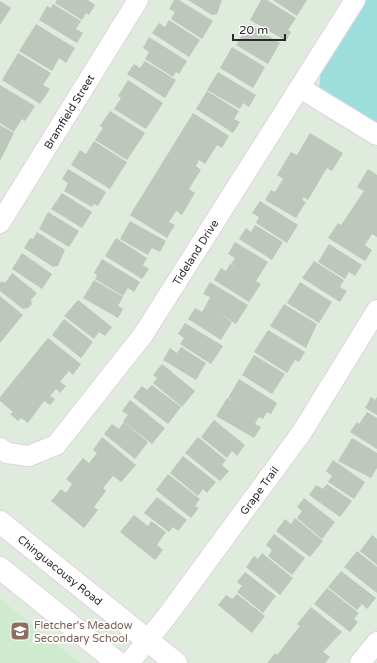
<svg xmlns="http://www.w3.org/2000/svg" width="377" height="663" font-family="'Varela Round',sans-serif">
	<style>
		.education { fill: #ceeccd }
		.green { fill: #9ddedc }
		.building { fill: #bdc7bc }
		.lines { fill: none; stroke-linecap: round; stroke-linejoin: round }
		.minor-casing { stroke: #e2d2e0; stroke-width: 22 }
		.secondary-casing { stroke: #e2d2e0; stroke-width: 24 }
		.minor { stroke: #fff; stroke-width: 20 }
		.secondary { stroke: #fff; stroke-width: 22 }
		.labels { text-anchor: middle; stroke-width: 3.5; stroke-linejoin: round; paint-order: stroke }
		.street-label { font-size: 11px; fill: #2a2a2a; stroke: #fff }
		.education-label { font-size: 11px; fill: #785e54; stroke: #fff; text-anchor: start }
	</style>
	<rect width="100%" height="100%" fill="#dfebdd"/>
	<path class="education" d="M0,599L80,663H0Z"/>
	<path class="green" d="M365,0H377V124L319,89L321,70Z"/>
	<path class="building" d="M57,0H88L95,5L89,15L86,13L82,20L55,3Z
		M174,0H179L213,21L202,39L171,19L175,12L169,9Z
		M188,0H222L217,14L212,15Z
		M261,0H267L296,18L288,30L291,32L286,41L250,20Z
		M273,0H307L297,16Z
		M0,1L11,8L0,25Z
		M53,4L81,21L76,29L83,33L77,43L39,20L47,6L51,8Z
		M169,20L200,40L189,57L152,33L159,23L165,27Z
		M36,24L75,48L66,63L59,58L52,71L19,51Z
		M249,24L280,43L268,64L236,45Z
		M149,37L187,61L179,74L176,72L173,77L145,59L149,52L143,48Z
		M232,47L265,67L253,88L220,68Z
		M18,53L51,73L43,85L50,89L40,104L2,80Z
		M145,61L176,80L165,98L127,74L134,64L140,68Z
		M218,72L256,95L249,107L243,103L240,109L207,90Z
		M128,80L163,103L146,129L114,109L121,98L118,96Z
		M0,85L35,106L25,121L22,119L14,132L0,123Z
		M207,91L239,111L234,119L240,122L233,133L196,109Z
		M110,111L145,133L127,160L95,140L103,128L100,126Z
		M193,113L229,136L222,148L217,145L205,164L199,160L196,166L201,170L189,189L195,193L182,215L176,211L169,222L175,225L167,238L130,215Z
		M0,125L14,133L0,161Z
		M310,133L343,153L332,171L327,168L308,200L304,197L302,200L306,202L296,218L265,200L271,190L275,192L283,179L277,175L291,152L297,155Z
		M94,141L127,162L110,189L71,165L80,150L86,154Z
		M68,169L106,192L98,206L94,204L92,207L64,191L68,183L62,179Z
		M368,169L377,175V237L372,234L365,245L372,250L365,261L328,238L338,223L341,225L364,191L357,187Z
		M62,193L92,212L82,228L51,209Z
		M260,201L298,225L287,243L256,223L259,217L252,213Z
		M48,212L79,231L69,247L39,229Z
		M130,221L166,241L160,252L152,248L148,255L120,239Z
		M255,225L283,242L272,260L239,239L246,228L251,232Z
		M37,232L65,250L58,266L53,267L24,248L30,238L33,239Z
		M116,238L147,258L143,265L149,269L142,279L105,256Z
		M235,242L268,262L256,281L261,284L249,302L214,280L221,268L226,271L230,264L238,269L231,264L235,258L228,254Z
		M329,244L362,265L355,276L349,272L345,279L318,262Z
		M22,253L52,274L42,289L12,269Z
		M102,259L140,282L134,292L128,288L123,296L95,279L97,275L94,273Z
		M314,261L344,280L340,287L347,291L340,302L302,278Z
		M12,273L37,293L31,300L32,304L28,308L23,309L0,291V283L2,281L5,283Z
		M94,280L123,297L118,306L123,309L118,318L83,298Z
		M210,282L248,305L236,324L215,310L232,322L221,340L188,319L195,308L202,312L206,305L210,297L203,294Z
		M300,282L332,302L319,323L287,303Z
		M0,296L23,315L0,343Z
		M78,300L112,327L105,336L99,332L94,339L64,316Z
		M284,304L317,324L306,348L270,326Z
		M64,319L93,342L81,358L52,335Z
		M185,323L223,346L211,364L180,344L184,338L178,334Z
		M268,330L305,352L299,362L295,360L287,373L254,352Z
		M48,338L81,364L73,375L69,371L60,382L66,386L60,393L56,389L50,396L55,399L50,405L44,401L28,423L21,418L18,421L10,414L13,412L0,401V397Z
		M181,347L206,363L196,380L163,360L170,348L177,353Z
		M254,355L285,374L272,394L242,375Z
		M162,364L195,391L182,407L153,383L157,378L153,375Z
		M239,379L277,403L271,414L267,412L263,419L259,417L255,424L261,427L254,438L216,416L227,398L238,404L228,398Z
		M152,385L181,407L168,424L133,397L142,386L147,390Z
		M371,397L375,400L377,397V415L365,408Z
		M130,400L165,428L152,444L123,421L128,415L122,411Z
		M367,412L377,418V449L350,432L357,422L359,424Z
		M214,420L245,445L237,456L232,451L227,458L201,437Z
		M124,422L148,442L135,459L104,434L112,424L119,429Z
		M102,437L136,465L121,482L113,476L103,488L106,491L94,507L98,510L84,528L51,501L61,489L66,493L72,484L66,479L83,458L89,463L97,453L93,450Z
		M198,437L226,460L222,465L229,471L220,481L185,453Z
		M352,438L377,453V468L371,478L338,461Z
		M183,456L216,482L207,493L203,489L198,496L170,473Z
		M333,460L365,482L354,499L328,482L332,476L326,471Z
		M168,474L200,499L195,506L199,508L191,518L156,490Z
		M327,484L352,501L340,517L309,495L316,485L323,489Z
		M157,497L187,520L178,531L173,527L169,532L144,513Z
		M304,498L335,522L322,539L297,518L302,511L297,507Z
		M134,515L148,526L151,521L166,532L157,545L163,550L155,560L120,532Z
		M295,518L323,541L310,557L276,531L285,519L291,524Z
		M274,534L305,558L292,575L268,556L272,550L266,545Z
		M372,535L377,539V565L360,551Z
		M357,551L377,567V593L344,567Z
		M262,553L293,578L280,595L246,567L254,556L258,559Z
		M341,571L376,598L367,609L362,604L357,610L328,587Z
		M245,572L276,596L263,613L237,592L242,586L237,582Z
		M327,588L359,613L354,619L358,622L350,632L314,604Z
		M237,594L265,616L252,633L218,605L226,595L232,599Z
		M311,607L342,632L323,652L330,657L325,663H267L275,653L277,655L300,626L297,624Z"/>
	<g class="lines">
		<defs>
			<g id="minor">
				<path d="M300,88L377,135"/>
				<path id="s1" d="M0,223L138,0"/>
				<path id="s2" d="M0,448L7,453L29,456L56,445L143,335L355,0"/>
				<path id="s3" d="M129,663L167,616L302,432L377,310"/>
				<path d="M360,663L377,642"/>
			</g>
			<g id="secondary">
				<path id="s4" d="M0,522L176,663"/>
				<path d="M0,568L118,663"/>
			</g>
		</defs>
		<use href="#minor" class="minor-casing"/>
		<use href="#secondary" class="secondary-casing"/>
		<use href="#minor" class="minor"/>
		<use href="#secondary" class="secondary"/>
	</g>
	<defs>
		<symbol id="school-square" viewBox="-11 -11 22 22"><rect x="-9" y="-9" width="18" height="18" rx="4" fill="#8d6e63" stroke="#fff"/><path d="M0-5L7-2L0 1L-7-2ZM-4 1L0 2.5L4 1V4Q0 6-4 4Z" fill="#fff"/></symbol>
	</defs>
	<g fill-rule="evenodd">
		<use href="#school-square" x="9" y="620" width="22" height="22"/>
	</g>
	<g class="labels">
		<g class="street-label">
			<text dy="4" stroke="none"><textPath href="#s1" startOffset="131">Bramfield Street</textPath></text>
			<text dy="4" stroke="none"><textPath href="#s2" startOffset="298">Tideland Drive</textPath></text>
			<text dy="4" stroke="none"><textPath href="#s3" startOffset="216">Grape Trail</textPath></text>
			<text dy="4" stroke="none"><textPath href="#s4" startOffset="77">Chinguacousy Road</textPath></text>
		</g>
		<g class="education-label">
			<text x="34" y="629">Fletcher's Meadow<tspan x="34" dy="13">Secondary School</tspan></text>
		</g>
	</g>
	<path d="M233 34v6h52v-6" fill="none" stroke="#2a2a2a" stroke-width="2"/>
	<text x="239" y="34" font-size="12" fill="#2a2a2a" stroke="#ffffff" stroke-width="3" paint-order="stroke">20 m</text>
</svg>
